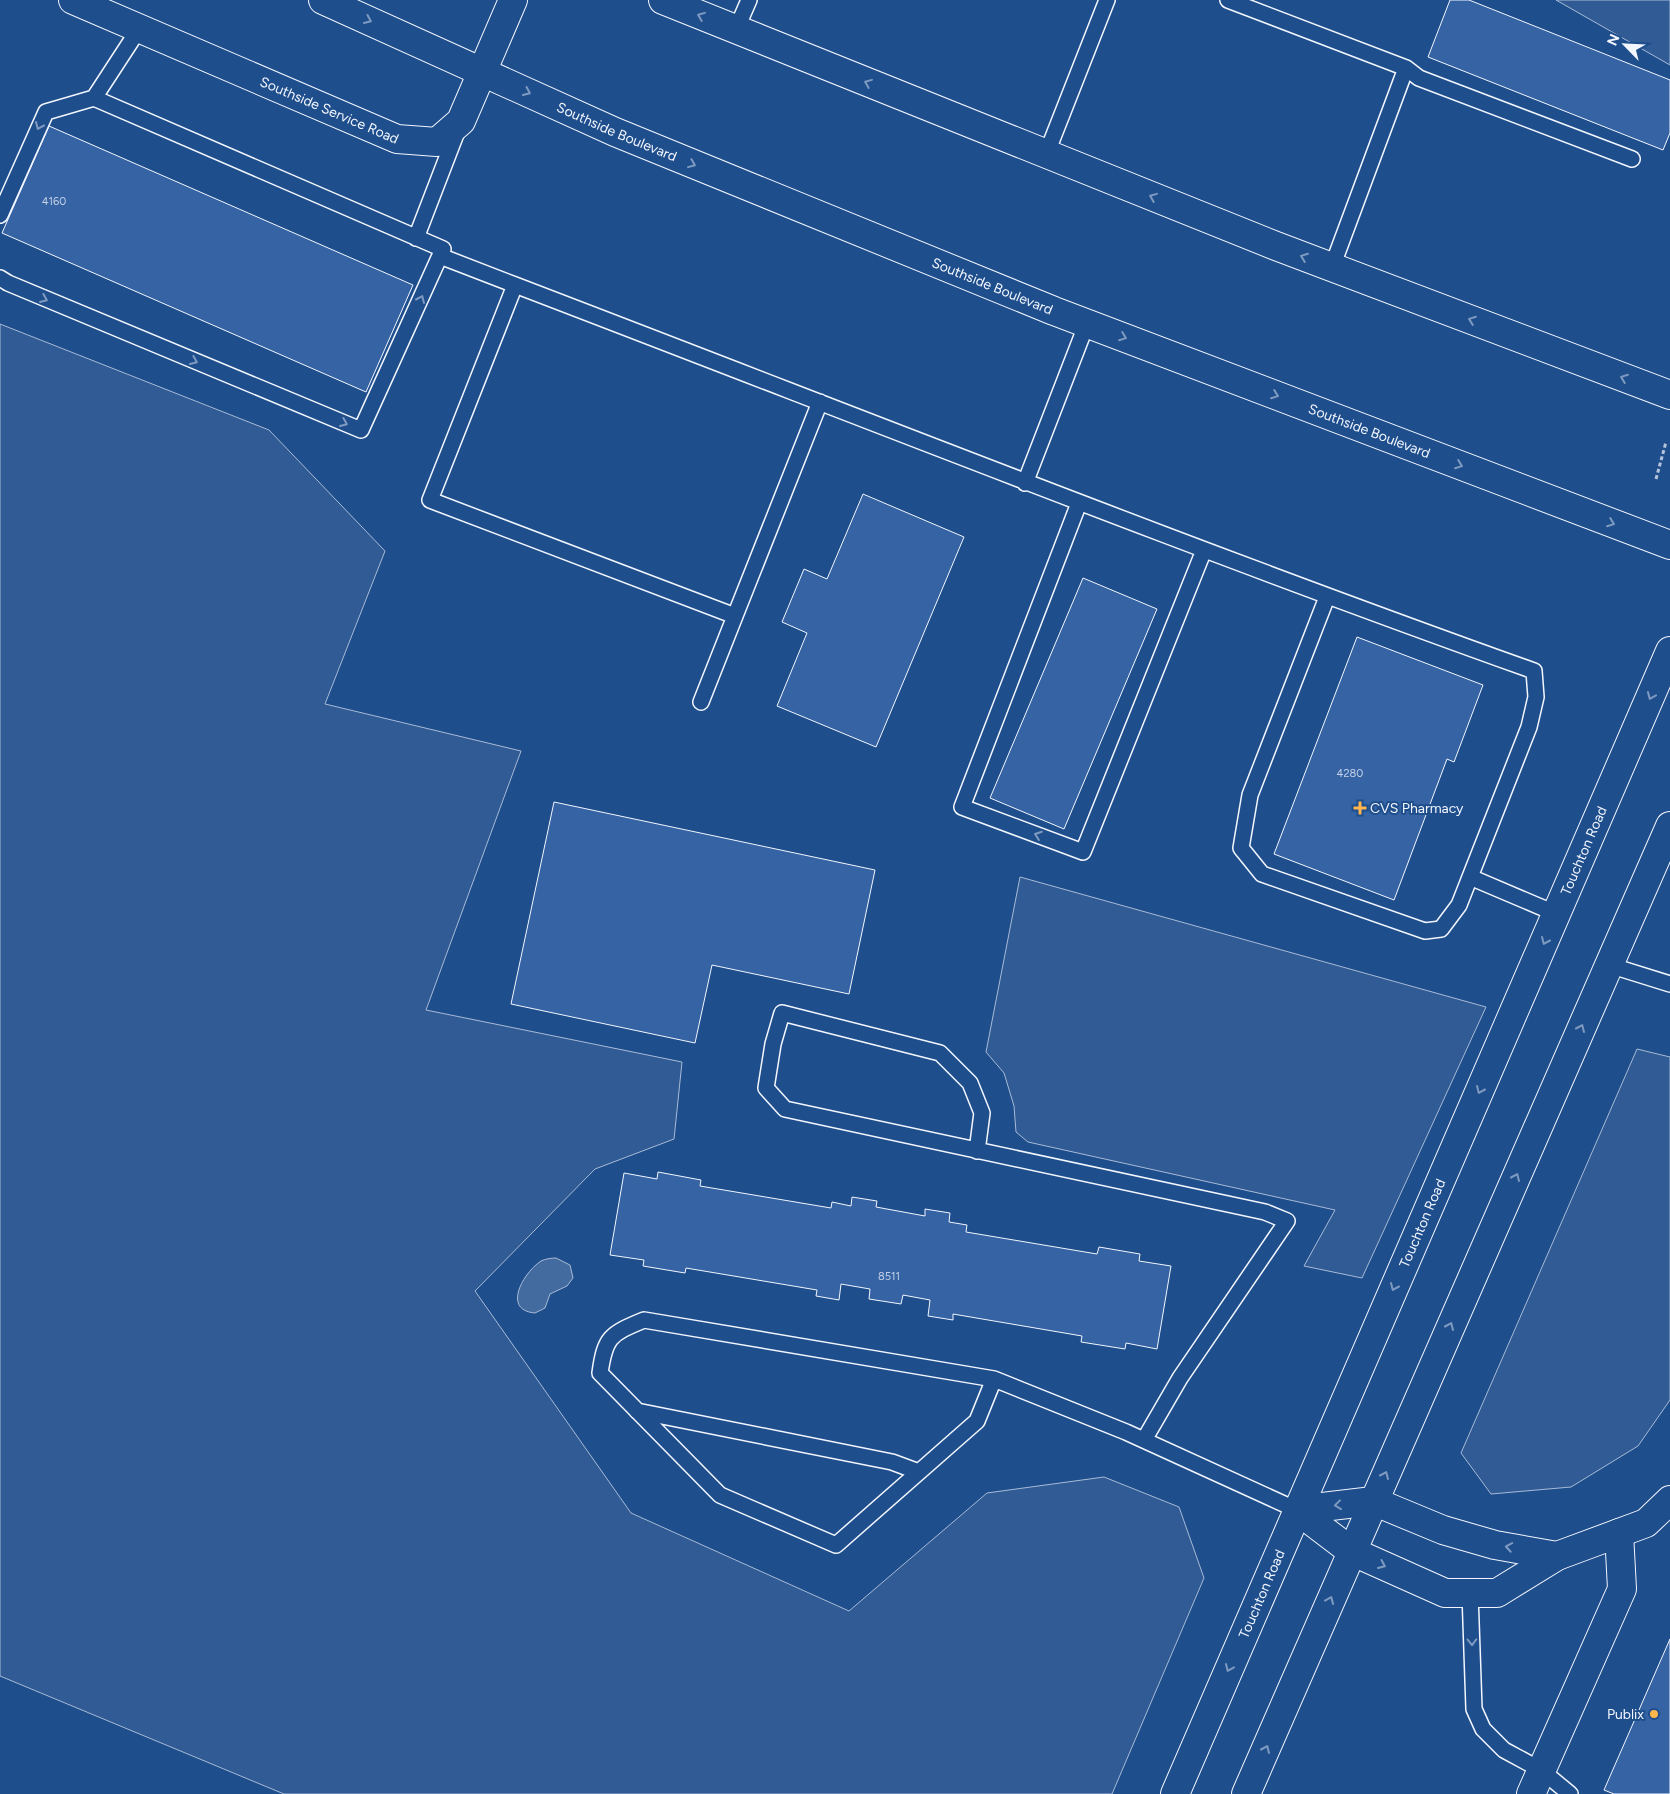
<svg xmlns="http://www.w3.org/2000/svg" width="1670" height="1794" font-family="Figtree,sans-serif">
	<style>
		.built { fill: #305b95; stroke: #a8bbd7 }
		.water { fill: #446ba0; stroke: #a8bbd7 }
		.building { fill: #3563a3; stroke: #f2f6ff }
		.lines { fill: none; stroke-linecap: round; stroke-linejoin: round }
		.lane-casing { stroke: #f2f6ff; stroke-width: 18 }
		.street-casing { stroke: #f2f6ff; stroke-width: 30 }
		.secondary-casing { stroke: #f2f6ff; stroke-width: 30 }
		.highway-casing { stroke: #f2f6ff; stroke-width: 30 }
		.path { stroke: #b3c4dc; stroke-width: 3; stroke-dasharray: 4 2.5; stroke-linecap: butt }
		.lane { stroke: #1f4e8c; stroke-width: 15 }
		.street { stroke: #1f4e8c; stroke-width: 28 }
		.secondary { stroke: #1f4e8c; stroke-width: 28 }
		.highway { stroke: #1f4e8c; stroke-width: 28 }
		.oneway { stroke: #7e9ac0 }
		.poi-dot { fill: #ffb74d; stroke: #1f4e8c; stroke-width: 2 }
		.labels { text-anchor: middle; stroke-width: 4; stroke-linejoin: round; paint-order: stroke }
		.number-label { font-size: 11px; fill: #c3d1e8 }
		.street-label { font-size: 14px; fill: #f2f6ff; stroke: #1f4e8c }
		.poi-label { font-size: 14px; fill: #f2f6ff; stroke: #1f4e8c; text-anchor: start }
	</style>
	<rect width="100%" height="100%" fill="#1f4e8c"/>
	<path class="built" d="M1556,0H1670V65Z
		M0,324L269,430L385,551L325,704L521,751L426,1010L682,1062L674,1139L595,1169L475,1291L631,1513L849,1611L987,1493L1104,1477L1179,1507L1204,1578L1112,1794H284L0,1676Z
		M1020,877L1486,1007L1362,1278L1304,1266L1335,1210L1028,1142L1016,1132L1014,1106L1004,1073L986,1052Z
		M1637,1049L1670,1057V1400L1638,1446L1571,1487L1491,1494L1461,1453Z"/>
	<path class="water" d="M556,1258L570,1265L573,1278L567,1286L550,1294L545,1308L535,1313C501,1310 524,1272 541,1261C545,1259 551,1258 556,1258Z"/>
	<path class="building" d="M1450,0H1469L1670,80V133L1663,150L1428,57Z
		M49,126L413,285L366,392L2,233Z
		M863,494L964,537L876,747L777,706L807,633L782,622L804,569L827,579Z
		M1083,578L1157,609L1064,829L990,798Z
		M1357,637L1483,685L1454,762L1447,759L1394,900L1274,854Z
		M554,802L875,870L849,994L712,965L695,1043L511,1004Z
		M658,1172L701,1180L700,1186L831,1208L832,1202L851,1206L852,1197L877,1201L876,1207L925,1216V1209L950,1213L949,1222L967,1225L966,1232L1097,1254L1099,1247L1140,1254L1139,1261L1171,1266L1157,1349L1126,1343L1125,1349L1081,1342L1082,1336L953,1314V1320L928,1316L930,1300L903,1295L901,1304L869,1299L870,1289L841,1284L839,1300L816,1296L817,1290L686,1268L685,1273L643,1266L644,1260L610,1255L624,1173L657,1179Z
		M1670,1639V1794H1614L1604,1790Z"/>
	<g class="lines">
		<defs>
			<path id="lane" d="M1228,0L1406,68L1419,78L1632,159
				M736,30L749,0
				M94,98L139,29
				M1046,155L1107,0
				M0,215L46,112L94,98L443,249L361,430L8,283L0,278
				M416,238L458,129
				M440,256L515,285
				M1332,267L1406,68
				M820,402L735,616L430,500L515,285C855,415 1192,549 1534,671L1536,697L1529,727L1459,905L1441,929L1425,931L1262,874L1241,848L1250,795L1327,597
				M1025,483L1087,323
				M1079,503L962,807L1083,852L1204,550
				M701,702L735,616
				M1470,877L1557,914
				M1609,965L1670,984
				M977,1151L982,1113L970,1083L940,1053L782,1013L773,1044L766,1088L785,1109L1265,1212L1287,1221L1180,1378L1144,1440
				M994,1379L977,1421L836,1545L720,1495L600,1373C605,1337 610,1334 644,1320L994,1379L1126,1432L1297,1510
				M637,1411L892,1462L919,1472
				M1470,1593L1474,1709L1483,1729L1504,1750L1541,1770L1570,1794"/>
			<g id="street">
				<path id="s1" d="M73,0L397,139L437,142L461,121L513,0"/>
				<path d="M1297,1510L1351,1551L1445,1593H1497L1557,1556L1646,1523L1670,1500"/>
				<path d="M1297,1510L1373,1501L1443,1530L1495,1545L1557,1556"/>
				<path d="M1531,1794L1622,1589L1619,1533"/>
			</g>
			<g id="secondary">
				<path id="s2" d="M1175,1794L1670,651"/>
				<path d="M1246,1794L1670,826"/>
			</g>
			<g id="highway">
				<path id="s3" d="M323,0L615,132L1054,311L1670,545"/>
				<path d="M663,0L1276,246L1670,395"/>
			</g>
		</defs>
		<use href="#lane" class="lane-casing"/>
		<use href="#street" class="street-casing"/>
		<use href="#secondary" class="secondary-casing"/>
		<use href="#highway" class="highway-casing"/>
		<path class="path" d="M1656,479L1666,442"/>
		<use href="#lane" class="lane"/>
		<use href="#street" class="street"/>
		<use href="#secondary" class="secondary"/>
		<use href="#highway" class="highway"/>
	</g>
	<defs><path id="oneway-chevron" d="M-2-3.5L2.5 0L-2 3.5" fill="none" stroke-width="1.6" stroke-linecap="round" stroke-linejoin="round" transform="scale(1.25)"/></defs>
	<g class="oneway">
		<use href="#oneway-chevron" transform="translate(701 16) rotate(-158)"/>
		<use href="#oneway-chevron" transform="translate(368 20) rotate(24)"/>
		<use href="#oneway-chevron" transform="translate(868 83) rotate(-158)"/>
		<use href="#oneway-chevron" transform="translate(527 92) rotate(25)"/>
		<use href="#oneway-chevron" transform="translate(39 126) rotate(114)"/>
		<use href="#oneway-chevron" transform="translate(692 164) rotate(22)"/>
		<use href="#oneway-chevron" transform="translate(1153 197) rotate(-158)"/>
		<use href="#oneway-chevron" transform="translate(1304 257) rotate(-159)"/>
		<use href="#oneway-chevron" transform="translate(44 299) rotate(23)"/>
		<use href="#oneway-chevron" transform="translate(421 299) rotate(-66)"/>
		<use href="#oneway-chevron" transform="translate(1472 320) rotate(-159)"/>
		<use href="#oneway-chevron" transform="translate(1123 337) rotate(21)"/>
		<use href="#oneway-chevron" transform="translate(194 361) rotate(23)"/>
		<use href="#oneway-chevron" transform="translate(1624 378) rotate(-159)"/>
		<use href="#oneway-chevron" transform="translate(1275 395) rotate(21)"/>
		<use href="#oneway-chevron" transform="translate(344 423) rotate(23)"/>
		<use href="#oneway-chevron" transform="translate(1459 465) rotate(21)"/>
		<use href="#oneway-chevron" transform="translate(1611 523) rotate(21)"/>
		<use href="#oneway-chevron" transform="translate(1651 696) rotate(113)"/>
		<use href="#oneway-chevron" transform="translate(1038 835) rotate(-160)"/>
		<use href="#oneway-chevron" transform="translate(1545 941) rotate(114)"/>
		<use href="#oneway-chevron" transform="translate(1581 1028) rotate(-66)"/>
		<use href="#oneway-chevron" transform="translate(1480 1090) rotate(114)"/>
		<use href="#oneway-chevron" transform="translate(1516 1177) rotate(-66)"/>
		<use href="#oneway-chevron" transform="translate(1394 1287) rotate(114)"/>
		<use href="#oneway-chevron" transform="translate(1450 1326) rotate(-66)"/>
		<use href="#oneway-chevron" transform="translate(1385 1475) rotate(-66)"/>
		<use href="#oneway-chevron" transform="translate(1338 1505) rotate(173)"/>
		<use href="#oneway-chevron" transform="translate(1509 1547) rotate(-170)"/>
		<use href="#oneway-chevron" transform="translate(1382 1565) rotate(24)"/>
		<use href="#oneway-chevron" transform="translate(1330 1600) rotate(-67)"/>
		<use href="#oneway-chevron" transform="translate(1472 1642) rotate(89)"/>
		<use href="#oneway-chevron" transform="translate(1229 1668) rotate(113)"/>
		<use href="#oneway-chevron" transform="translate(1266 1749) rotate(-66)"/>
	</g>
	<g class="poi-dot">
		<path d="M1357.5 800.5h5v5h5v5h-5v5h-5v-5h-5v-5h5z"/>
		<circle cx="1654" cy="1714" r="5"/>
	</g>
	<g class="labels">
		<g class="number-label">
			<text x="54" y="205">4160</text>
			<text x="1350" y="777">4280</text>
			<text x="889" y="1280">8511</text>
		</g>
		<g class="street-label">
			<text dy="5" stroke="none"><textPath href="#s1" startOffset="279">Southside Service Road</textPath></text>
			<text dy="5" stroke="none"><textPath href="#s3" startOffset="322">Southside Boulevard</textPath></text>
			<text dy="5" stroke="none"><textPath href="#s3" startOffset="728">Southside Boulevard</textPath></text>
			<text dy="5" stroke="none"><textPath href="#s3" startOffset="1132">Southside Boulevard</textPath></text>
			<text dy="5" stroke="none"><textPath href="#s2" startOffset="1028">Touchton Road</textPath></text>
			<text dy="5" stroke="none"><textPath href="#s2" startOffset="622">Touchton Road</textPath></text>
			<text dy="5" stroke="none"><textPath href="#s2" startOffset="218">Touchton Road</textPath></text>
		</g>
		<g class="poi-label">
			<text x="1370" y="813">CVS Pharmacy</text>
			<text x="1644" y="1719" text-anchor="end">Publix</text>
		</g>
	</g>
	<g transform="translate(1625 45) rotate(294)" stroke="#1f4e8c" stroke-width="4" paint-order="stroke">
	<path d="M0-4L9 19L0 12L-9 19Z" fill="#f2f6ff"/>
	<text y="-8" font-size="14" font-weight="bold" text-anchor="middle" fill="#f2f6ff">N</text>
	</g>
</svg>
